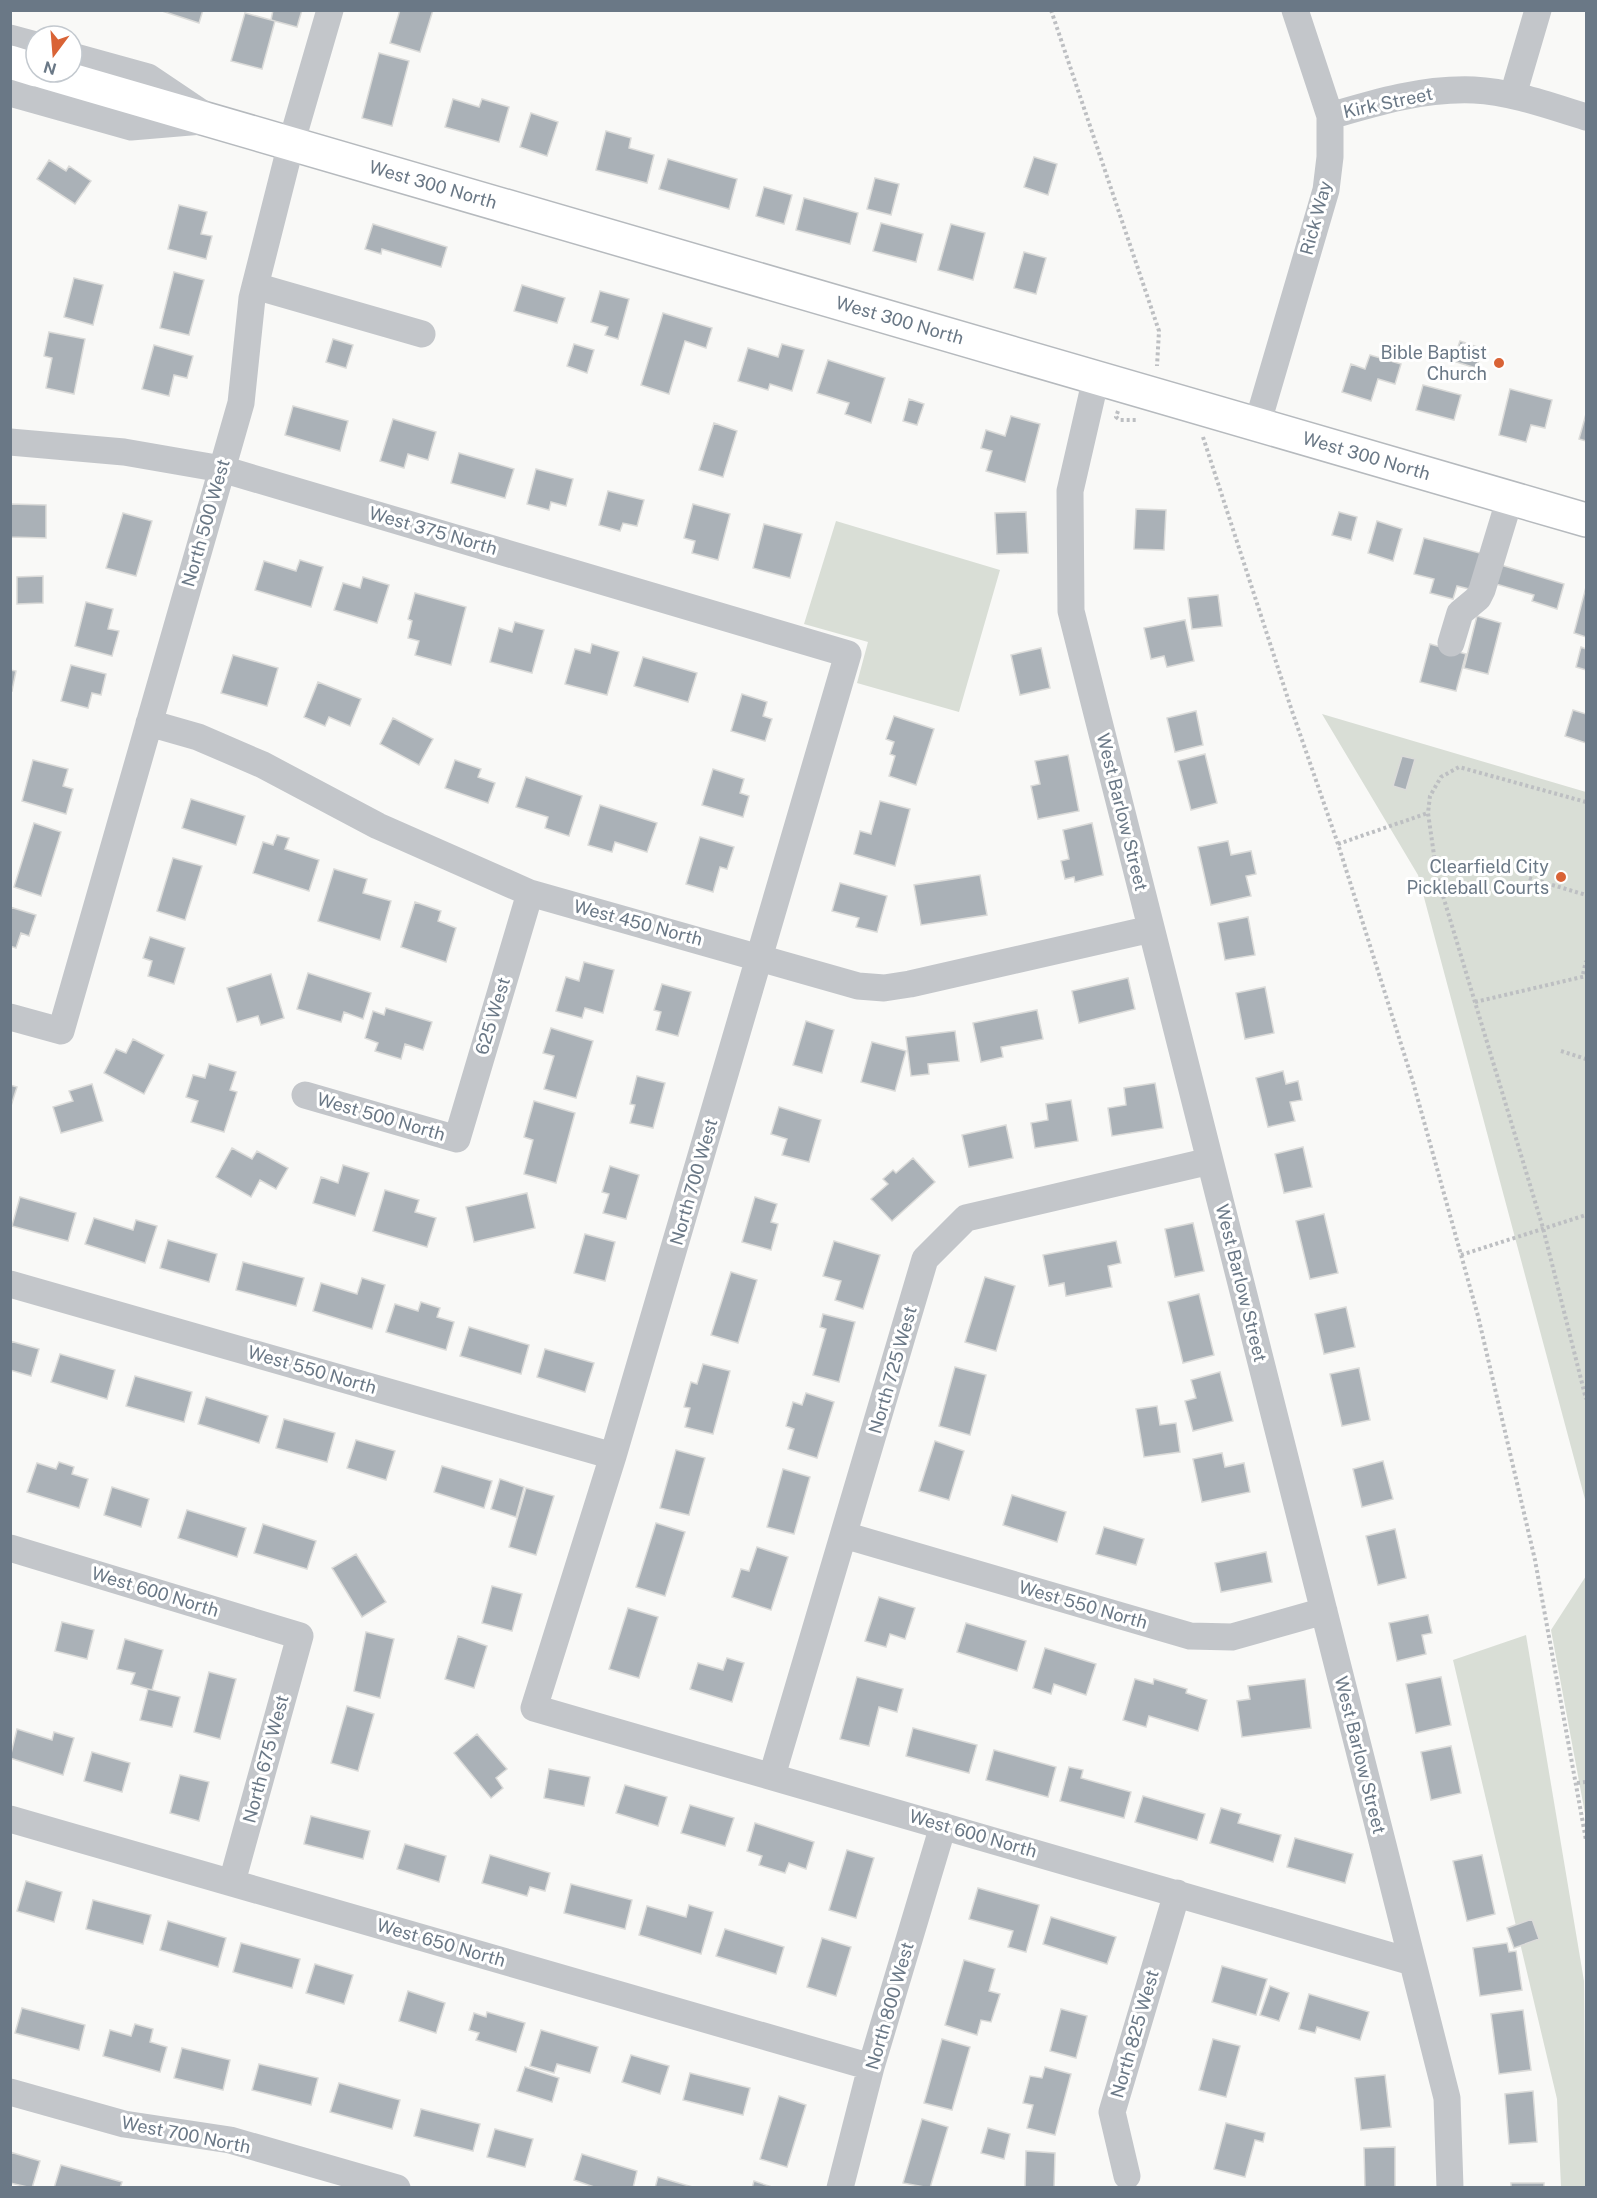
<svg xmlns="http://www.w3.org/2000/svg" width="1597" height="2198" font-family="'Public Sans',sans-serif">
	<style>
		.green { fill: #d9ded6 }
		.building { fill: #aab1b7; stroke: #dbdbd9; stroke-width: 1.5 }
		.lines { fill: none; stroke-linecap: round; stroke-linejoin: round }
		.major-casing { stroke: #b6babe; stroke-width: 36 }
		.path { stroke: #bdbfc2; stroke-width: 4; stroke-dasharray: 3 3; stroke-linecap: butt }
		.minor { stroke: #c3c6ca; stroke-width: 27 }
		.major { stroke: #fff; stroke-width: 33 }
		.poi-dot { fill: #d96336; stroke: #fff; stroke-width: 2 }
		.labels { text-anchor: middle; stroke-width: 6; stroke-linejoin: round; paint-order: stroke }
		.street-label { font-size: 18px; fill: #6a7886; stroke: #fff }
		.poi-label { font-size: 18px; fill: #6a7886; stroke: #fff; text-anchor: end }
	</style>
	<rect width="100%" height="100%" fill="#f9f9f7"/>
	<path class="green" d="M836,521L1000,570L959,712L857,683L868,642L804,624Z
		M1322,714L1586,792V1503L1418,875Z
		M1586,1576V1819L1551,1630Z
		M1526,1635L1584,1981L1586,2187H1561L1557,2099L1453,1660Z"/>
	<path class="building" d="M159,10H203L199,23Z
		M273,10H302L297,27L271,20Z
		M400,10H433L420,52L390,43Z
		M245,13L275,21L262,69L231,61Z
		M379,53L409,61L392,126L362,118Z
		M453,99L479,107L482,99L509,107L499,142L445,127Z
		M531,113L558,122L547,156L520,147Z
		M606,131L631,138L629,148L654,155L647,183L596,170Z
		M1034,157L1057,164L1048,195L1024,187Z
		M668,159L737,179L729,209L659,189Z
		M49,160L66,171L69,166L91,181L75,204L37,179Z
		M875,178L899,184L891,215L867,209Z
		M764,187L792,195L784,224L756,216Z
		M804,198L858,213L850,244L796,230Z
		M179,205L207,212L201,234L212,236L206,259L168,249Z
		M881,223L923,234L916,262L873,251Z
		M373,224L447,247L441,267L382,249L381,254L365,249Z
		M951,224L985,233L973,280L938,270Z
		M1024,252L1046,258L1036,294L1014,288Z
		M174,272L204,280L189,335L160,328Z
		M74,278L103,285L93,325L64,317Z
		M522,285L565,298L557,323L514,311Z
		M600,291L629,299L618,339L605,335L608,327L591,322Z
		M663,313L712,328L706,348L685,341L669,394L641,385Z
		M49,332L85,339L74,394L46,388L52,358L44,356Z
		M333,339L353,345L346,368L326,362Z
		M1460,341L1483,349L1476,368L1453,361Z
		M574,344L594,350L587,373L567,366Z
		M782,344L804,350L792,391L770,384L768,390L738,381L748,348L778,357Z
		M154,345L193,356L187,378L174,375L169,396L142,389Z
		M1370,355L1401,364L1395,384L1378,379L1371,401L1342,392L1351,364L1365,369Z
		M828,360L885,378L871,423L845,414L849,403L817,393Z
		M1423,385L1461,395L1454,420L1416,410Z
		M1510,389L1552,400L1545,428L1531,425L1526,442L1499,435Z
		M909,399L924,404L917,425L903,421Z
		M293,406L348,421L340,451L285,435Z
		M1586,414V441L1579,439Z
		M1011,416L1040,424L1025,482L986,471L992,451L981,448L986,430L1005,436Z
		M393,419L436,432L428,460L408,454L404,468L380,461Z
		M714,423L737,431L723,477L699,470Z
		M459,453L514,469L505,498L451,483Z
		M536,469L573,479L566,506L551,502L549,510L527,504Z
		M608,491L644,500L637,526L623,523L620,531L599,525Z
		M10,504L46,505V538L10,537Z
		M693,504L730,514L718,560L692,553L695,541L684,538Z
		M1136,509L1166,510L1164,550L1134,549Z
		M1026,512L1028,553L997,554L995,513Z
		M1339,512L1357,517L1351,540L1332,535Z
		M123,513L152,521L136,576L106,568Z
		M1377,521L1402,529L1393,561L1368,553Z
		M764,524L802,534L790,578L753,568Z
		M1424,538L1487,555L1477,591L1457,586L1453,599L1430,593L1434,579L1414,574Z
		M300,560L323,567L311,607L255,590L264,561L296,571Z
		M1501,565L1564,584L1557,609L1532,601L1534,595L1496,584Z
		M43,576V603L17,604V577Z
		M363,577L389,585L377,623L334,610L343,583L360,588Z
		M1586,587V637L1574,633Z
		M415,593L466,607L451,665L415,655L419,641L408,638L412,621L408,619Z
		M1218,595L1222,626L1192,629L1188,598Z
		M86,602L113,609L108,629L119,631L112,656L75,646Z
		M1477,616L1501,623L1488,674L1464,668Z
		M1185,620L1194,661L1167,667L1164,656L1151,659L1144,628Z
		M515,622L544,630L532,673L490,662L499,628L512,632Z
		M592,644L619,652L607,695L565,684L575,649L590,653Z
		M1430,644L1466,654L1456,691L1420,682Z
		M1581,647L1586,649V670L1576,667Z
		M1041,648L1050,688L1020,695L1011,655Z
		M233,655L278,668L267,706L221,693Z
		M643,657L697,673L688,702L634,686Z
		M71,665L106,674L101,695L92,693L88,708L61,701Z
		M10,670L16,671L12,691L10,690Z
		M318,682L361,699L350,726L329,717L325,726L304,717Z
		M742,694L767,702L763,716L772,719L765,741L731,731Z
		M1573,710L1586,714V743L1565,736Z
		M1196,711L1203,745L1175,752L1167,718Z
		M894,716L934,729L916,785L889,776L895,756L890,754L894,742L886,739Z
		M393,718L433,739L419,765L380,744Z
		M1205,754L1217,803L1191,810L1178,761Z
		M1068,755L1079,811L1038,819L1031,786L1040,784L1035,761Z
		M1402,756L1415,759L1406,790L1393,786Z
		M33,760L68,769L63,786L73,789L66,814L22,801Z
		M455,760L481,769L478,777L495,783L488,803L445,788Z
		M713,769L744,779L740,793L749,796L743,817L702,805Z
		M526,777L582,796L569,836L545,828L548,817L516,807Z
		M191,799L245,816L236,845L182,828Z
		M880,801L910,809L895,866L854,854L860,831L871,834Z
		M600,805L657,823L647,852L615,842L612,852L588,845Z
		M34,823L61,832L41,896L14,887Z
		M1092,823L1103,875L1075,882L1074,877L1065,879L1061,861L1069,859L1063,830Z
		M277,835L289,838L285,849L319,860L309,891L253,873L263,842L273,845Z
		M700,837L734,847L727,869L720,867L713,892L686,884Z
		M1228,841L1231,855L1251,851L1256,874L1246,876L1251,896L1211,905L1198,847Z
		M173,858L202,866L185,920L157,911Z
		M334,869L367,879L363,893L391,901L380,940L318,921Z
		M980,875L987,915L921,925L914,885Z
		M840,883L887,896L877,932L856,927L859,918L832,911Z
		M415,902L441,911L438,921L456,928L446,962L401,947Z
		M10,907L36,915L29,936L21,933L16,948L10,946Z
		M1248,917L1255,955L1225,960L1218,923Z
		M150,937L185,948L174,984L148,976L152,961L143,958Z
		M584,962L614,970L603,1013L585,1008L582,1018L556,1011L566,977L579,981Z
		M308,973L371,993L363,1019L344,1012L341,1022L297,1009Z
		M271,974L284,1018L261,1025L258,1016L237,1022L227,988Z
		M1128,978L1135,1009L1079,1023L1072,991Z
		M662,984L691,992L678,1036L656,1030L661,1012L654,1010Z
		M1265,987L1274,1033L1245,1039L1236,993Z
		M386,1008L432,1022L423,1050L405,1044L401,1059L375,1051L378,1043L365,1038L373,1011L384,1015Z
		M1037,1010L1043,1039L1001,1047L1003,1057L981,1062L973,1023Z
		M806,1021L834,1030L822,1073L793,1065Z
		M551,1028L593,1041L576,1098L544,1089L554,1056L543,1053Z
		M955,1031L959,1061L928,1064L929,1074L911,1076L906,1037Z
		M133,1039L164,1055L144,1094L104,1073L116,1049L126,1053Z
		M872,1042L906,1051L895,1091L861,1082Z
		M209,1064L236,1072L230,1090L237,1092L224,1132L191,1122L198,1101L186,1097L193,1075L205,1078Z
		M1283,1071L1286,1084L1298,1081L1302,1100L1290,1102L1295,1121L1268,1127L1256,1078Z
		M637,1076L665,1083L653,1128L630,1123L635,1105L630,1104Z
		M1155,1083L1163,1128L1112,1136L1108,1108L1126,1105L1124,1088Z
		M92,1084L103,1121L61,1133L53,1107L73,1101L69,1091Z
		M10,1085L17,1087L10,1109Z
		M1071,1100L1078,1141L1035,1148L1031,1123L1048,1120L1046,1104Z
		M534,1101L575,1113L556,1183L524,1174L533,1140L524,1137Z
		M779,1107L821,1120L809,1162L782,1155L787,1139L771,1134Z
		M1006,1125L1013,1158L969,1167L962,1135Z
		M1303,1147L1312,1187L1284,1193L1275,1154Z
		M232,1148L252,1159L257,1151L288,1168L276,1189L260,1180L251,1197L216,1177Z
		M913,1158L935,1182L892,1221L871,1199L888,1184L883,1179L893,1170L896,1173Z
		M343,1165L369,1173L355,1216L313,1203L321,1177L338,1183Z
		M610,1166L639,1175L626,1219L603,1213L609,1194L602,1192Z
		M385,1190L419,1200L415,1212L436,1218L427,1247L373,1231Z
		M527,1193L535,1228L474,1242L466,1207Z
		M20,1197L76,1213L68,1241L12,1226Z
		M755,1197L777,1204L771,1222L778,1224L771,1250L742,1242Z
		M1324,1214L1338,1273L1310,1279L1296,1221Z
		M94,1218L133,1230L136,1220L157,1226L145,1263L85,1244Z
		M1193,1223L1204,1271L1175,1277L1165,1229Z
		M585,1234L615,1242L605,1281L574,1273Z
		M168,1240L217,1254L209,1282L160,1268Z
		M834,1241L880,1255L863,1309L835,1300L841,1281L823,1276Z
		M1116,1241L1121,1263L1108,1266L1112,1287L1066,1296L1064,1283L1049,1286L1043,1255Z
		M243,1262L304,1278L296,1306L236,1290Z
		M731,1272L757,1280L738,1343L711,1335Z
		M985,1277L1015,1286L996,1351L965,1342Z
		M362,1278L385,1285L372,1329L313,1311L321,1283L357,1294Z
		M1199,1294L1214,1355L1183,1363L1168,1302Z
		M421,1302L440,1308L437,1317L454,1322L446,1350L386,1332L395,1304L418,1311Z
		M1346,1307L1355,1347L1324,1354L1315,1314Z
		M823,1314L855,1322L839,1382L813,1375L826,1329L820,1327Z
		M469,1327L529,1345L521,1374L460,1356Z
		M10,1341L39,1349L31,1376L10,1370Z
		M545,1349L594,1363L585,1392L537,1377Z
		M60,1354L115,1370L107,1399L51,1382Z
		M703,1364L730,1371L713,1434L685,1427L690,1408L684,1407L691,1382L697,1384Z
		M955,1367L986,1375L970,1435L939,1426Z
		M1359,1368L1370,1420L1342,1426L1330,1374Z
		M1220,1372L1233,1421L1193,1431L1185,1401L1196,1398L1191,1380Z
		M135,1376L192,1392L184,1422L126,1406Z
		M806,1393L834,1402L817,1458L788,1449L794,1429L786,1426L793,1402L802,1405Z
		M206,1397L268,1416L259,1443L198,1424Z
		M1157,1406L1160,1425L1176,1423L1180,1452L1144,1457L1136,1409Z
		M284,1419L335,1433L327,1462L276,1448Z
		M356,1440L395,1451L386,1480L347,1468Z
		M935,1441L964,1451L949,1500L919,1491Z
		M676,1450L705,1458L689,1515L660,1508Z
		M1222,1453L1225,1467L1244,1463L1250,1492L1202,1502L1193,1459Z
		M1383,1461L1393,1499L1362,1507L1353,1469Z
		M59,1462L74,1467L72,1474L88,1479L79,1508L27,1492L37,1463L56,1469Z
		M442,1466L492,1481L484,1508L434,1492Z
		M783,1469L810,1477L794,1534L767,1527Z
		M500,1479L524,1487L516,1517L491,1509Z
		M112,1487L149,1499L141,1527L104,1515Z
		M526,1488L554,1496L536,1555L509,1547Z
		M1012,1495L1066,1512L1057,1542L1003,1525Z
		M187,1510L246,1528L237,1557L178,1538Z
		M656,1523L685,1532L665,1596L636,1587Z
		M263,1524L316,1541L307,1569L254,1553Z
		M1104,1527L1144,1539L1136,1565L1096,1554Z
		M1395,1529L1406,1578L1378,1585L1366,1536Z
		M757,1547L788,1557L771,1610L732,1597L741,1569L749,1571Z
		M1266,1552L1272,1582L1221,1592L1215,1563Z
		M356,1554L386,1602L362,1617L332,1568Z
		M492,1586L522,1594L512,1631L482,1623Z
		M879,1597L915,1608L905,1639L890,1634L886,1647L865,1641Z
		M628,1608L658,1617L639,1678L609,1669Z
		M1428,1615L1432,1633L1422,1635L1426,1654L1397,1661L1389,1623Z
		M62,1622L94,1630L87,1659L55,1651Z
		M966,1623L1026,1641L1017,1671L957,1652Z
		M366,1632L394,1639L380,1698L354,1691Z
		M458,1636L487,1646L474,1688L445,1679Z
		M125,1639L163,1650L152,1690L131,1684L135,1673L117,1669Z
		M1045,1648L1096,1664L1086,1695L1054,1684L1051,1694L1033,1688Z
		M727,1658L744,1663L732,1702L690,1689L698,1663L723,1670Z
		M209,1672L236,1679L220,1739L194,1732Z
		M857,1677L903,1689L897,1712L879,1707L869,1746L840,1739Z
		M1441,1677L1451,1725L1416,1733L1406,1684Z
		M1135,1679L1153,1684L1154,1679L1187,1689L1186,1693L1207,1700L1198,1731L1149,1716L1146,1727L1123,1720Z
		M1305,1679L1311,1728L1242,1737L1237,1701L1250,1699L1248,1686Z
		M148,1689L180,1697L172,1727L140,1720Z
		M347,1706L374,1714L358,1771L331,1763Z
		M913,1728L977,1745L969,1773L906,1756Z
		M17,1729L52,1740L54,1732L74,1738L63,1775L10,1758Z
		M477,1734L507,1769L496,1778L503,1788L491,1798L454,1753Z
		M1451,1746L1461,1793L1431,1800L1421,1752Z
		M994,1750L1056,1767L1048,1797L986,1780Z
		M92,1752L130,1763L122,1792L84,1781Z
		M1069,1767L1083,1770L1081,1778L1131,1792L1124,1818L1060,1801Z
		M549,1769L590,1777L584,1806L544,1798Z
		M180,1775L209,1782L199,1821L170,1813Z
		M625,1785L667,1797L658,1826L616,1813Z
		M1143,1796L1205,1814L1197,1840L1135,1822Z
		M690,1805L734,1818L725,1846L681,1833Z
		M1221,1808L1241,1814L1238,1823L1281,1835L1273,1862L1210,1843Z
		M311,1816L370,1831L363,1859L304,1844Z
		M755,1823L814,1842L806,1869L789,1863L785,1873L759,1865L762,1856L747,1851Z
		M1295,1838L1353,1854L1345,1883L1287,1867Z
		M405,1844L446,1856L439,1882L397,1869Z
		M847,1850L874,1858L856,1918L829,1910Z
		M490,1855L550,1873L545,1891L530,1887L527,1896L482,1883Z
		M1482,1855L1495,1914L1467,1921L1453,1861Z
		M26,1881L62,1892L54,1922L17,1911Z
		M571,1884L632,1900L625,1929L564,1913Z
		M978,1888L1039,1905L1026,1952L1008,1947L1013,1931L969,1919Z
		M93,1900L151,1915L143,1944L86,1929Z
		M689,1905L713,1912L701,1954L639,1935L647,1906L686,1917Z
		M1051,1917L1116,1937L1107,1964L1043,1944Z
		M1532,1919L1539,1939L1514,1948L1507,1928Z
		M168,1921L226,1938L218,1967L160,1950Z
		M725,1929L784,1947L776,1974L716,1956Z
		M822,1938L851,1947L836,1996L807,1987Z
		M241,1943L300,1959L292,1988L233,1972Z
		M1507,1943L1509,1952L1516,1951L1522,1990L1480,1996L1473,1948Z
		M964,1960L995,1969L989,1991L1000,1994L991,2022L981,2020L977,2035L945,2025Z
		M315,1964L353,1975L344,2004L306,1993Z
		M1222,1966L1267,1979L1256,2015L1212,2002Z
		M1270,1986L1289,1993L1279,2021L1260,2015Z
		M408,1991L445,2003L436,2033L399,2021Z
		M1309,1994L1369,2012L1360,2040L1317,2027L1315,2033L1299,2029Z
		M22,2008L85,2025L79,2050L15,2033Z
		M1061,2009L1087,2016L1076,2058L1050,2051Z
		M1523,2010L1531,2070L1499,2074L1491,2014Z
		M487,2012L525,2023L516,2052L476,2040L479,2033L469,2030L474,2013L486,2017Z
		M135,2024L153,2029L150,2042L167,2047L160,2072L103,2056L110,2030L131,2036Z
		M541,2030L598,2047L590,2073L557,2064L554,2073L530,2066Z
		M942,2039L970,2047L952,2110L924,2103Z
		M1213,2039L1240,2046L1226,2097L1199,2090Z
		M182,2048L230,2060L223,2090L174,2078Z
		M631,2055L669,2066L660,2094L622,2082Z
		M259,2064L318,2078L311,2105L252,2090Z
		M525,2067L559,2078L552,2102L517,2091Z
		M1045,2067L1071,2074L1055,2135L1027,2128L1033,2105L1023,2103L1030,2076L1042,2078Z
		M690,2073L750,2088L743,2115L683,2100Z
		M1385,2075L1391,2127L1361,2130L1355,2078Z
		M339,2083L400,2100L392,2129L330,2112Z
		M1533,2091L1537,2142L1509,2144L1505,2094Z
		M779,2096L806,2105L787,2167L760,2159Z
		M421,2109L480,2124L473,2151L414,2136Z
		M922,2119L948,2127L930,2188L903,2183Z
		M1226,2123L1265,2133L1263,2142L1255,2140L1245,2177L1214,2169Z
		M988,2128L1010,2134L1004,2159L981,2153Z
		M495,2129L533,2139L525,2167L487,2157Z
		M1395,2147V2188H1365L1364,2148Z
		M1026,2151L1055,2153L1054,2188H1025Z
		M10,2152L40,2161L32,2188L10,2183Z
		M582,2154L637,2171L633,2188H597L574,2180Z
		M61,2165L122,2182L120,2188H54Z
		M658,2177L696,2188H655Z
		M754,2181L775,2188H752Z
		M1511,2183H1544V2188H1511Z"/>
	<g class="lines">
		<defs>
			<g id="major">
				<path d="M10,62L36,70"/>
				<path id="s1" d="M44,72L1586,520"/>
			</g>
		</defs>
		<use href="#major" class="major-casing"/>
		<path class="path" d="M1051,10L1159,331L1157,366
			M1118,411L1116,417L1120,420H1137
			M1203,437L1291,708L1338,844L1413,1082L1478,1316L1535,1560L1586,1840
			M1586,802L1459,767L1441,777L1430,796L1428,813L1437,876L1543,1228L1586,1399
			M1338,844L1428,813
			M1529,878L1586,895
			M1583,974L1586,961
			M1475,1002L1586,976
			M1561,1051L1586,1059
			M1461,1255L1586,1215
			M1577,1783L1586,1782"/>
		<path class="minor" d="M10,38L36,45
			M72,56L148,77L200,112
			M10,93L131,127L202,121
			M1513,95L1538,10
			M1330,116C1377,102 1424,88 1474,90C1512,92 1550,106 1586,117
			M255,286L422,334
			M1096,378L1070,491L1071,611L1447,2098L1450,2188
			M1257,425L1326,190L1330,157V116L1295,10
			M10,442L124,452L222,469L848,654L613,1456L534,1708L1412,1962
			M1451,643L1460,613L1478,598L1482,590L1510,498
			M149,723L198,737L263,765L378,826L530,893L858,986L884,988L910,984L1151,929
			M10,1017L61,1031L241,403L252,298L291,144L330,10
			M305,1095L457,1139L530,893
			M10,1284L613,1456
			M844,1535L1190,1636L1232,1637L1324,1611
			M10,1548L300,1636L232,1882
			M772,1776L925,1259L966,1218L1210,1161
			M10,1819L871,2067
			M10,2092L124,2124L230,2140L397,2188
			M1127,2176L1112,2112L1177,1893
			M840,2188L871,2067L943,1826"/>
		<use href="#major" class="major"/>
	</g>
	<g class="poi-dot">
		<circle cx="1499" cy="363" r="6"/>
		<circle cx="1561" cy="877" r="6"/>
	</g>
	<g class="labels">
		<g class="street-label">
			<text transform="translate(1388 103) rotate(-12)" y="6">Kirk Street</text>
			<text dy="6" stroke="none"><textPath href="#s1" startOffset="405">West 300 North</textPath></text>
			<text transform="translate(1316 218) rotate(-75)" y="6">Rick Way</text>
			<text dy="6" stroke="none"><textPath href="#s1" startOffset="891">West 300 North</textPath></text>
			<text dy="6" stroke="none"><textPath href="#s1" startOffset="1377">West 300 North</textPath></text>
			<text transform="translate(206 523) rotate(-74)" y="6">North 500 West</text>
			<text transform="translate(433 531) rotate(16)" y="6">West 375 North</text>
			<text transform="translate(1122 812) rotate(76)" y="6">West Barlow Street</text>
			<text transform="translate(638 923) rotate(15)" y="6">West 450 North</text>
			<text transform="translate(493 1016) rotate(-73)" y="6">625 West</text>
			<text transform="translate(381 1117) rotate(16)" y="6">West 500 North</text>
			<text transform="translate(694 1182) rotate(-74)" y="6">North 700 West</text>
			<text transform="translate(1241 1283) rotate(76)" y="6">West Barlow Street</text>
			<text transform="translate(312 1370) rotate(16)" y="6">West 550 North</text>
			<text transform="translate(893 1370) rotate(-74)" y="6">North 725 West</text>
			<text transform="translate(155 1592) rotate(17)" y="6">West 600 North</text>
			<text transform="translate(1083 1605) rotate(16)" y="6">West 550 North</text>
			<text transform="translate(1360 1755) rotate(76)" y="6">West Barlow Street</text>
			<text transform="translate(266 1759) rotate(-75)" y="6">North 675 West</text>
			<text transform="translate(973 1834) rotate(16)" y="6">West 600 North</text>
			<text transform="translate(441 1943) rotate(16)" y="6">West 650 North</text>
			<text transform="translate(890 2006) rotate(-74)" y="6">North 800 West</text>
			<text transform="translate(1135 2034) rotate(-74)" y="6">North 825 West</text>
			<text transform="translate(186 2135) rotate(11)" y="6">West 700 North</text>
		</g>
		<g class="poi-label">
			<text x="1487" y="359">Bible Baptist<tspan x="1487" dy="21">Church</tspan></text>
			<text x="1549" y="873">Clearfield City<tspan x="1549" dy="21">Pickleball Courts</tspan></text>
		</g>
	</g>
	<rect width="1597" height="2198" fill="none" stroke="#6a7886" stroke-width="24"/>
	<g transform="translate(54 54) rotate(196)"><circle r="28" fill="#ffffff" stroke="#c3c9cf" stroke-width="1.5"/>
	<path d="M0-4.5L10 22L0 15L-10 22Z" fill="#d96336"/>
	<text y="-9" font-size="16" font-weight="bold" text-anchor="middle" fill="#6a7886">N</text>
	</g>
</svg>
